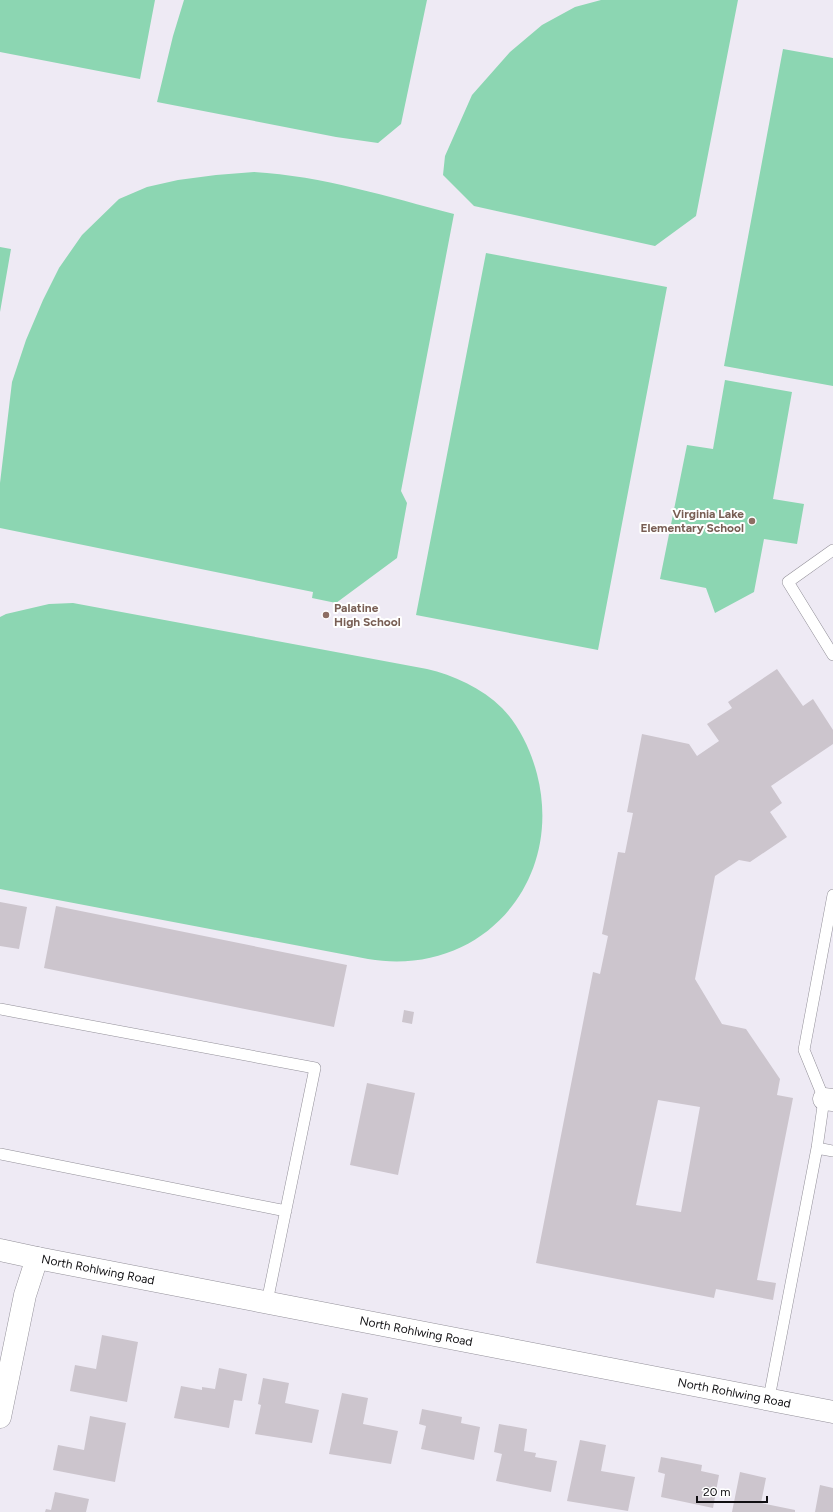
<svg xmlns="http://www.w3.org/2000/svg" width="833" height="1512" font-family="Figtree,sans-serif">
	<style>
		.green { fill: #8cd6b2 }
		.building { fill: #ccc5cd; fill-rule: evenodd }
		.lines { fill: none; stroke-linecap: round; stroke-linejoin: round }
		.service-casing { stroke: #939099; stroke-width: 12 }
		.minor-casing { stroke: #939099; stroke-width: 23 }
		.tertiary-casing { stroke: #939099; stroke-width: 23 }
		.service { stroke: #fff; stroke-width: 11 }
		.minor { stroke: #fff; stroke-width: 22 }
		.tertiary { stroke: #fff; stroke-width: 22 }
		.education-dot { fill: #8d6e63; stroke: #fff; stroke-width: 1.5 }
		.labels { text-anchor: middle; stroke-width: 4; stroke-linejoin: round; paint-order: stroke }
		.education-label { font-size: 12px; font-weight: bold; fill: #785e54; stroke: #fff; text-anchor: end }
		.street-label { font-size: 12px; fill: #100f12; stroke: #fff }
	</style>
	<rect width="100%" height="100%" fill="#eeeaf4"/>
	<path class="green" d="M0,0H155L140,79L0,52Z
		M184,0H427L401,124L378,143L336,137L157,102L173,36Z
		M601,0H738L696,216L655,246L474,206L443,175L445,156L472,95L510,52L542,25L575,7Z
		M783,49L833,58V386L724,366Z
		M254,172C323,176 388,197 454,214L401,491L407,503L397,558L336,603L312,598L313,592L0,528V483L12,382L26,340L43,300L59,268L82,235L119,199L147,187L178,180L216,175Z
		M0,247L11,249L0,312Z
		M486,253L667,287L598,650L416,615Z
		M725,380L792,392L773,499L804,504L797,544L764,539L754,592L715,613L706,588L660,579L687,445L713,449Z
		M73,603L427,669C453,675 482,688 502,708C519,725 531,751 537,774C565,883 480,978 368,959L0,889V617L6,614L49,604Z"/>
	<path class="building" d="M777,669L803,706L813,699L833,730V744L771,786L782,803L770,812L787,837L750,862L739,860L715,876L695,979L722,1024L746,1029L780,1079L777,1095L793,1098L757,1280L776,1283L773,1300L716,1289L714,1298L536,1263L593,972L600,974L608,936L602,934L618,852L625,853L633,813L627,812L642,734L689,744L697,756L719,741L707,724L732,708L728,702ZM658,1100L700,1107L681,1212L636,1205Z
		M0,902L27,907L19,949L0,946Z
		M56,906L347,965L334,1027L44,968Z
		M404,1010L414,1012L412,1024L402,1022Z
		M367,1083L415,1093L398,1175L350,1165Z
		M102,1335L138,1342L127,1402L70,1391L75,1365L96,1369Z
		M219,1368L247,1374L242,1401L234,1400L229,1428L174,1418L181,1386L202,1390V1387L215,1389Z
		M263,1378L289,1383L285,1403L319,1410L312,1443L255,1434L261,1405L258,1404Z
		M342,1393L368,1398L363,1424L398,1431L391,1464L329,1454Z
		M422,1409L462,1417L461,1423L480,1427L474,1460L421,1449L426,1426L419,1424Z
		M90,1416L126,1423L115,1482L53,1470L58,1445L84,1450Z
		M499,1424L527,1429L524,1451L536,1453L535,1457L557,1461L551,1492L496,1481L502,1454L494,1452Z
		M580,1440L606,1445L601,1471L635,1477L628,1511L567,1501Z
		M661,1457L702,1465L701,1471L719,1475L713,1508L661,1497L665,1474L658,1472Z
		M740,1472L766,1478L761,1503L795,1510V1512H732Z
		M820,1485L833,1488V1512H815Z
		M55,1492L89,1499L86,1512H45L46,1509L51,1510Z"/>
	<g class="lines">
		<defs>
			<path id="service" d="M833,550L788,582L833,655
				M0,1009L315,1068L267,1302
				M817,1148L833,1151
				M0,1154L286,1211
				M769,1398L817,1148L824,1099L804,1050L833,895"/>
			<path id="minor" d="M824,1099L833,1100
				M0,1417L25,1295L37,1258"/>
			<g id="tertiary">
				<path id="s1" d="M0,1250L37,1258L833,1412"/>
			</g>
		</defs>
		<use href="#service" class="service-casing"/>
		<use href="#minor" class="minor-casing"/>
		<use href="#tertiary" class="tertiary-casing"/>
		<use href="#service" class="service"/>
		<use href="#minor" class="minor"/>
		<use href="#tertiary" class="tertiary"/>
	</g>
	<g class="education-dot">
		<circle cx="752" cy="521" r="4"/>
		<circle cx="326" cy="615" r="4"/>
	</g>
	<g class="labels">
		<g class="education-label">
			<text x="744" y="518">Virginia Lake<tspan x="744" dy="14">Elementary School</tspan></text>
			<text x="334" y="612" text-anchor="start">Palatine<tspan x="334" dy="14">High School</tspan></text>
		</g>
		<g class="street-label">
			<text dy="4" stroke="none"><textPath href="#s1" startOffset="100">North Rohlwing Road</textPath></text>
			<text dy="4" stroke="none"><textPath href="#s1" startOffset="424">North Rohlwing Road</textPath></text>
			<text dy="4" stroke="none"><textPath href="#s1" startOffset="748">North Rohlwing Road</textPath></text>
		</g>
	</g>
	<path d="M697 1496v6h70v-6" fill="none" stroke="#100f12" stroke-width="2"/>
	<text x="703" y="1496" font-size="12" fill="#100f12" stroke="#ffffff" stroke-width="3" paint-order="stroke">20 m</text>
</svg>
